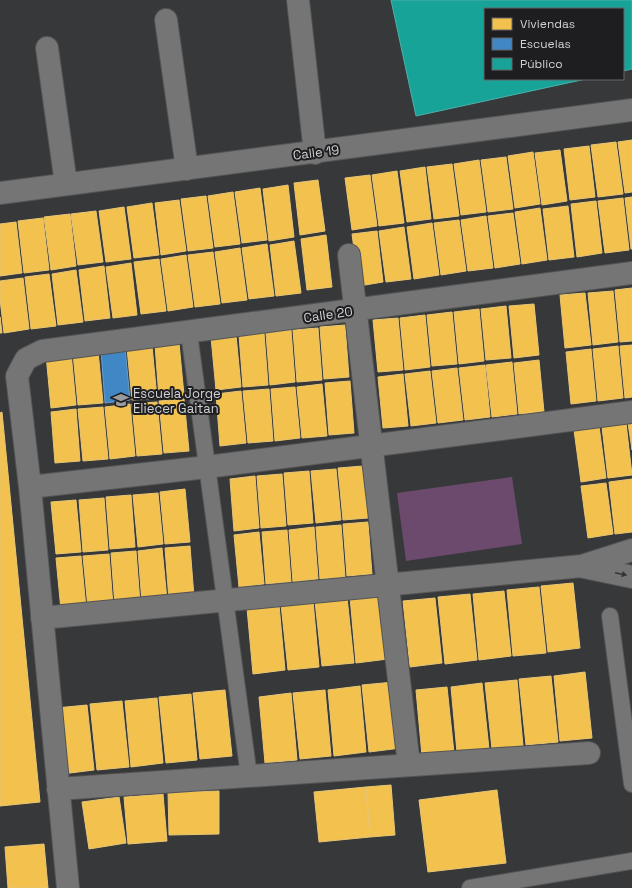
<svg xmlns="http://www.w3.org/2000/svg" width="632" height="888" font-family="'Space Grotesk',sans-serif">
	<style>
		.green { fill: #6c4a6e }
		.homes { fill: #f2c14e; stroke: #e8c676 }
		.schools { fill: #3f88c5; stroke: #6a9ec9 }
		.public { fill: #17a398; stroke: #4eb1aa }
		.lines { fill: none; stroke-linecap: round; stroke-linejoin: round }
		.lane-casing { stroke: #535455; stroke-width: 18 }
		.street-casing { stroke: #535455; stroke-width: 24 }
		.lane { stroke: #757575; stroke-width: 16 }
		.street { stroke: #757575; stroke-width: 22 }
		.oneway { fill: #343435 }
		.labels { text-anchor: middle; stroke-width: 4; stroke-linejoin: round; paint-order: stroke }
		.street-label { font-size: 13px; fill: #d0d1d3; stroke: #1e1e20 }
		.poi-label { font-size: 13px; fill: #d0d1d3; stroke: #1e1e20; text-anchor: start }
	</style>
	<rect width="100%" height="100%" fill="#373839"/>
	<path class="green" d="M512,477L522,544L406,561L397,493Z"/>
	<path class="homes" d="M632,140V192L625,193L618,142Z
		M616,142L623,194L598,197L591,145Z
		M589,146L595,197L570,200L564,149Z
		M560,150L567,201L542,205L535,153Z
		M533,152L540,204L515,208L508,156Z
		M506,157L513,209L488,212L481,160Z
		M479,160L486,212L461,215L454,164Z
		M452,164L459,216L434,219L427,167Z
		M425,167L431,219L407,222L400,171Z
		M397,171L404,223L379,226L372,175Z
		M370,175L377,226L352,230L345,178Z
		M318,180L325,231L300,235L294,183Z
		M288,185L294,237L269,241L263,189Z
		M260,188L267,240L242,243L235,192Z
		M233,192L240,244L215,247L208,196Z
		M206,196L213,248L188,251L181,199Z
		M632,197V249H631L625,198Z
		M623,198L629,250L605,253L598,201Z
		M179,200L186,251L161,255L155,203Z
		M596,201L602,253L577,257L571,204Z
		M152,203L159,255L134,258L127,207Z
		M568,206L574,257L549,260L543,209Z
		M124,207L131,259L106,262L99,211Z
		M540,208L547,260L522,264L515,212Z
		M96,211L103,262L78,265L71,214Z
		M513,213L520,264L495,268L488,216Z
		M70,214L76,266L51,270L44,217Z
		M486,216L493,268L468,271L461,220Z
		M43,218L49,270L24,273L18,221Z
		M459,220L466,271L441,275L434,223Z
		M16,222L22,273L0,276V224Z
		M432,223L439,275L414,279L407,227Z
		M404,227L411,279L386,282L379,231Z
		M377,231L383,282L359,286L352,234Z
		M326,235L332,287L307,290L301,239Z
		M294,241L301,293L276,296L270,245Z
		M267,244L274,296L249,299L242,248Z
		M240,248L247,300L222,303L215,252Z
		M213,252L220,304L195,307L188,255Z
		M186,255L193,307L168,311L161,259Z
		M159,259L166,311L141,314L134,262Z
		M131,263L137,315L113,318L106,267Z
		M104,266L110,318L85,321L79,270Z
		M76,270L83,322L58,325L52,274Z
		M49,274L56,326L31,329L25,277Z
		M23,278L29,329L4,333L0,299V281Z
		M632,288V341L620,342L615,290Z
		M613,291L618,342L593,345L588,293Z
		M585,293L591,345L565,348L560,295Z
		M534,304L539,355L514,358L509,306Z
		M506,306L511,358L486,360L481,309Z
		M479,309L484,361L459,364L454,312Z
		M452,312L457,364L432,366L427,315Z
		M425,315L430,367L405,370L400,318Z
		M0,317L2,333H0Z
		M398,318L403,370L378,372L373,320Z
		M345,325L349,377L324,379L320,327Z
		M318,328L322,380L297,382L293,330Z
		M291,330L295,382L270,385L266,333Z
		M264,333L268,385L243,387L239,335Z
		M236,335L241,387L216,390L211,337Z
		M179,343L184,395L159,397L155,345Z
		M632,345V397L625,398L620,346Z
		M152,346L157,398L132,400L127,348Z
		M618,346L623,398L598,401L593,349Z
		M591,349L596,401L571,404L566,352Z
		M98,351L103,403L78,405L73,353Z
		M71,353L76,405L51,408L46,355Z
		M539,360L544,412L519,414L514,363Z
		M512,362L517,414L492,417L486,365Z
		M485,365L490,417L465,420L459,368Z
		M457,368L463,420L438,423L432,371Z
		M430,371L436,423L411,426L405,374Z
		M403,374L408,426L383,428L378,377Z
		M350,381L354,433L329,435L325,383Z
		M322,384L327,436L302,438L297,387Z
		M295,387L300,438L275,441L271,389Z
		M269,389L273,441L248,443L243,391Z
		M241,391L246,443L220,446L216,394Z
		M184,399L189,451L164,453L159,401Z
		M157,402L162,454L137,456L132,404Z
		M130,404L135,456L110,459L105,407Z
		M103,407L108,459L83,461L78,409Z
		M76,409L80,461L55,463L51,412Z
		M2,412L40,802L0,806V413Z
		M632,422V450L628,423Z
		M626,423L632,475L608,478L602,427Z
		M599,426L606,478L581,482L574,430Z
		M363,466L368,518L343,520L338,468Z
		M336,469L341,520L316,523L311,471Z
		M309,471L313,523L288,525L284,473Z
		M282,474L286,526L261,528L257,476Z
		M255,476L259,528L234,531L230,479Z
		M632,479V532L615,534L609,482Z
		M606,483L613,534L588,538L581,486Z
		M185,489L190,542L165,544L160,492Z
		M158,493L163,544L138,547L133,495Z
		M131,495L135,547L110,549L106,497Z
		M104,498L108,550L83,552L79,500Z
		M76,500L81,552L56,554L51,502Z
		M368,522L372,574L347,576L343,524Z
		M341,525L345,577L320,579L316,527Z
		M314,527L318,579L293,582L289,530Z
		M287,530L291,582L266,584L262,532Z
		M259,532L264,584L239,587L234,535Z
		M190,546L194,597L169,600L165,548Z
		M162,548L167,600L142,603L138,551Z
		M136,551L140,603L115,606L111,553Z
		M109,554L113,606L88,608L83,556Z
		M81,556L86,608L61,610L56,558Z
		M573,583L580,648L548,652L541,586Z
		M539,587L546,653L513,656L507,590Z
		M504,591L511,656L479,660L473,594Z
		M381,593L388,659L356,663L350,597Z
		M470,594L477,660L445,664L438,597Z
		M347,597L354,663L322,666L315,601Z
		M435,598L442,663L410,667L403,601Z
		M313,601L319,667L288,670L281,604Z
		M279,605L285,670L253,674L247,608Z
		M585,672L592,738L560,741L554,676Z
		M551,676L558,742L526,745L519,679Z
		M517,680L523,746L492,749L485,683Z
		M394,682L401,748L369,752L362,685Z
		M482,683L489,749L457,752L451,687Z
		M360,686L366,752L334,756L328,690Z
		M447,687L454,753L422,756L416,690Z
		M225,690L232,756L200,759L193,693Z
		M325,690L331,756L300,759L293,693Z
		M291,693L297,760L265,763L259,697Z
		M191,694L197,760L166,763L159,697Z
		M157,698L163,763L131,767L125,701Z
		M122,701L129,767L97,770L90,704Z
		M87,705L94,770L62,774L56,708Z
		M391,785L395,835L370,837L366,787Z
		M366,787L370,837L319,842L314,792Z
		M497,790L506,863L428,872L419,800Z
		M219,791V834L169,835L168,792Z
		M163,794L167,841L128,844L124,797Z
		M119,797L126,843L89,849L82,802Z
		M44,844L48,888H8L5,847Z"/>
	<path class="schools" d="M125,348L130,400L105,403L101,351Z"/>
	<path class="public" d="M391,0H632V69L623,71V9H485V79H586L416,116Z"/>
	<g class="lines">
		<defs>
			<path id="lane" d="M189,333L249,776
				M610,616L632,784
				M470,888L632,861"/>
			<path id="street" d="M298,0L315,153
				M166,20L187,169
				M47,48L66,184
				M0,193L632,110
				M349,255L409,765
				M30,487L207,467L632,412
				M584,567L632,577
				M42,618L582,566L632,550
				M58,789L589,753
				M68,888L30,487L17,376L26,359L42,351L632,273"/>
		</defs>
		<use href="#lane" class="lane-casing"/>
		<use href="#street" class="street-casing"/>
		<use href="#lane" class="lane"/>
		<use href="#street" class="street"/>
	</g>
	<defs><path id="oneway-solid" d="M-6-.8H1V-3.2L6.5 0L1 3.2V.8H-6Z"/></defs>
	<use class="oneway" href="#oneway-solid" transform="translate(621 574) rotate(12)"/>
	<defs>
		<symbol id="school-bare" viewBox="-9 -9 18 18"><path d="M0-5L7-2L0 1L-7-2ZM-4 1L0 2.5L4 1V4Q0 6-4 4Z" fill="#9a9b9d" stroke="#1e1e20" stroke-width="2.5" paint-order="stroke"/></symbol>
	</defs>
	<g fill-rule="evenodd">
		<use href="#school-bare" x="110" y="389" width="22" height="22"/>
	</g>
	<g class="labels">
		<g class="street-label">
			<text transform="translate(316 152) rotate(-7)" y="5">Calle 19</text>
			<text transform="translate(328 314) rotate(-8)" y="5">Calle 20</text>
		</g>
		<g class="poi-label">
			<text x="133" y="398">Escuela Jorge<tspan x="133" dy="15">Eliecer Gaitan</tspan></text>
		</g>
	</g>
	<rect x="484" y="8" width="140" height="72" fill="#1e1e20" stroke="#656668"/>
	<rect x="492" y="18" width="20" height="12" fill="#f2c14e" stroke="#656668"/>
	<text x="520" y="28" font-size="12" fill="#d0d1d3">Viviendas</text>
	<rect x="492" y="38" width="20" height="12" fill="#3f88c5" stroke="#656668"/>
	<text x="520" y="48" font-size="12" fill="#d0d1d3">Escuelas</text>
	<rect x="492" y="58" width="20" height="12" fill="#17a398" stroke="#656668"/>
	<text x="520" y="68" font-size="12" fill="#d0d1d3">Público</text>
</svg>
